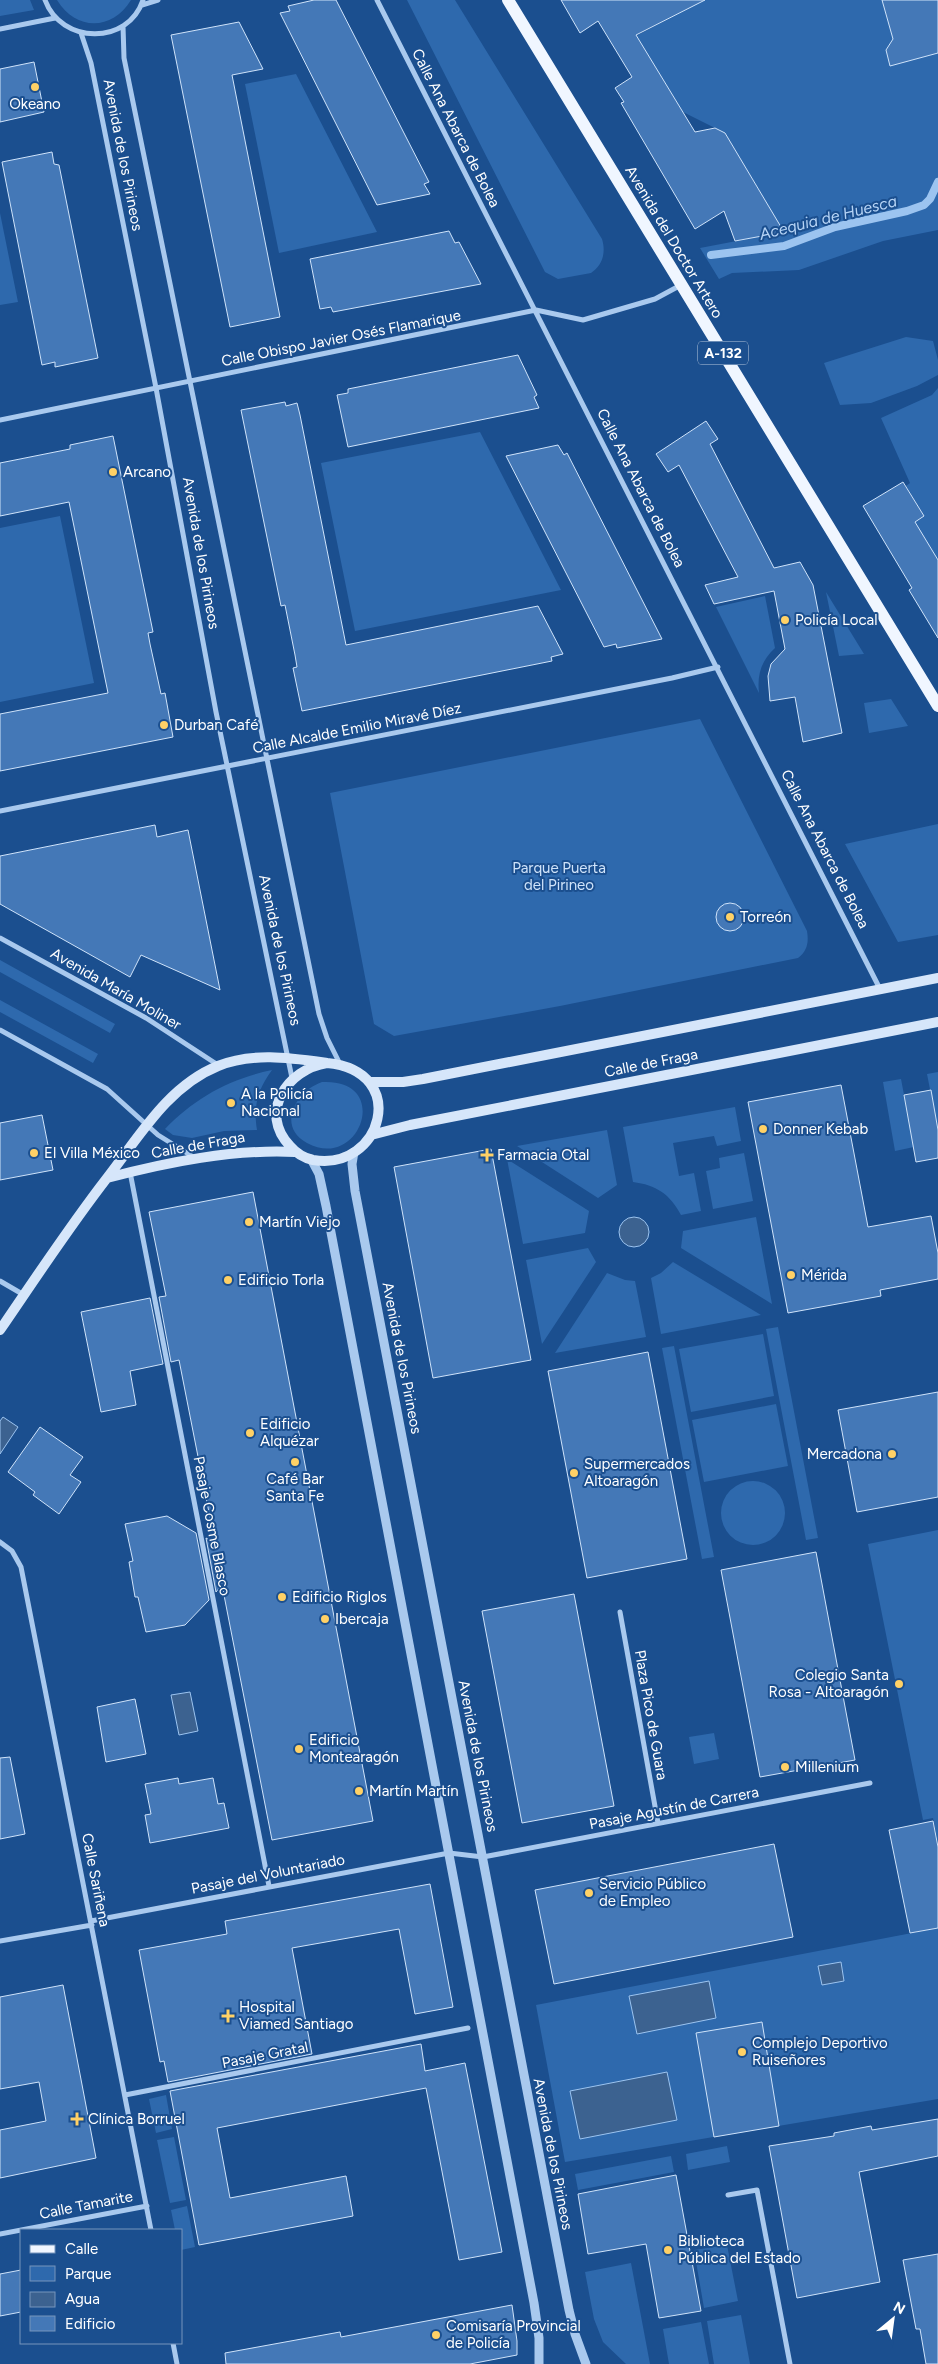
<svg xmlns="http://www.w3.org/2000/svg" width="938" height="2364" font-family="Figtree,sans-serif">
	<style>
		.green { fill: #2e69ad }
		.water { fill: #3c6290; stroke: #9cc4f0 }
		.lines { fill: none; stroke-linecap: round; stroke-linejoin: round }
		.stream { stroke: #9cc4f0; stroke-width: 8 }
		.building { fill: #4478b7; stroke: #cfe3fa }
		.minor { stroke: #a9c9ee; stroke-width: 5 }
		.tertiary { stroke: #a9c9ee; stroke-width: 9 }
		.secondary { stroke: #d6e6fa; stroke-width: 10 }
		.primary { stroke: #f0f6ff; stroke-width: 12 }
		.poi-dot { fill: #ffd166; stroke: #1b4f8f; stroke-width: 2 }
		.labels { text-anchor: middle; stroke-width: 4; stroke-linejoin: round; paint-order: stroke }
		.shield { fill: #1b4f8f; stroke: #bbcadd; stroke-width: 1 }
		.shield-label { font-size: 14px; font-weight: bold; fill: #fff }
		.poi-label { font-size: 15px; fill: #fff; stroke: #1b4f8f; text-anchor: start }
		.street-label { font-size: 15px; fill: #fff; stroke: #1b4f8f }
		.park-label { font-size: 15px; fill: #cfe3fa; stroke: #1b4f8f }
		.water-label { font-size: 16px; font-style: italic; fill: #b5d3f5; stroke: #1b4f8f }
	</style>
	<rect width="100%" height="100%" fill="#1b4f8f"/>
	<path class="green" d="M0,0H30L34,10L0,16Z
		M57,0H131C112,31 76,31 57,0Z
		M407,0H455L602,239C606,252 603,265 591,273L558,279L545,272Z
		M684,0H938V230L883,241L799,270L732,273L719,279L700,248L784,232L725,133L683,112L636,36L689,8Z
		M296,74L377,232L279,253L245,84Z
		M0,213L18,302L0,305Z
		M906,337L933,341L938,360V375L917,386L871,403L840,405L824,363Z
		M938,388V560L906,514L912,511L918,520L924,516L906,486L910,483L881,418L932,395Z
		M480,432L561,590L355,631L321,463Z
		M60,516L94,683L0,702V528Z
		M826,592L864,654L839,656Z
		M765,596L775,648C761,661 757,675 759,693L716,607Z
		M891,699L908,726L869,733L864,703Z
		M700,719L807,931C809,943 807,951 798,958L560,1006L394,1036L374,1024L330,793Z
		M938,824V935L898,942L845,844Z
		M0,960L115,1024L110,1033L0,972Z
		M0,1000L98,1054L93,1063L0,1012Z
		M272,1070C258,1089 253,1106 257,1130L224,1131L192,1138L173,1135L165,1129C195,1098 229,1079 272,1070Z
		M938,1072V1130L927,1074Z
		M901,1079L914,1147L895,1151L883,1082Z
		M322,1082C393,1078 360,1172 307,1143C276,1126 296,1091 322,1082Z
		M735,1107L741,1141L717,1146L714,1136L673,1143L679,1176L694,1173L701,1211L681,1215C670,1194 656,1185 633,1182L623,1127Z
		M607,1130L617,1185L598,1198L517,1146Z
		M744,1153L753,1201L713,1209L706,1171L720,1168L719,1158Z
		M507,1159L589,1211L585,1233L523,1244Z
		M756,1217L772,1304L681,1248L683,1231Z
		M588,1248L596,1262L542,1344L526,1260Z
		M673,1262L761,1315L661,1334L651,1278L661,1273Z
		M607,1273L625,1280L635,1281L646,1337L555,1353Z
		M778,1327L818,1538L806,1540L766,1329Z
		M763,1334L774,1396L691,1412L679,1349Z
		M674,1346L714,1557L702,1559L662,1348Z
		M776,1404L788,1466L704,1482L692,1420Z
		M721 1513a32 32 0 1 1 64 0a32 32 0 1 1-64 0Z
		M938,1530V1843L933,1818L923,1820L868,1544Z
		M714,1733L719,1759L694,1764L689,1737Z
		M938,1928V2099L565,2162L536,2005Z
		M166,2095L172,2129L156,2133L149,2099Z
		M174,2137L186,2200L170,2203L157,2140Z
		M727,2146L730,2162L688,2170L686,2154Z
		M671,2156L674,2172L578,2190L575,2174Z
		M187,2206L195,2247L181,2250V2230H175L171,2210Z
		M727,2245L738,2301L704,2308L694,2250Z
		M631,2263L650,2364H626L603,2342L594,2319L585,2272Z
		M741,2315L750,2364H714L707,2321Z
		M701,2322L709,2364H669L663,2329Z"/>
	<path class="water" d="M619 1232a15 15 0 1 1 30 0a15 15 0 1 1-30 0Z
		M3,1417L18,1427L0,1454V1421Z
		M190,1692L198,1731L179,1735L171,1695Z
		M841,1962L844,1981L822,1985L818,1966Z
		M709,1981L716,2018L637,2034L629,1996Z
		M667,2072L677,2120L580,2139L570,2091Z"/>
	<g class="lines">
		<path class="stream" d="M711,255L784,246L835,227L907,211L924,205L930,199L938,182"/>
	</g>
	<path class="building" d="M314,0H336L429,182L424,184L430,194L377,205L280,13L290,11L288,6Z
		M561,0H705L636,35L695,132L715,128L725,133L784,232L735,241L724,211L695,229L621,103L624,102L615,88L632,77L598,21L580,33Z
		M882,0H938V53L890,66L886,50L893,39Z
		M239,22L263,69L232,75L280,317L230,327L171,35Z
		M34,62L44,112L0,122V69Z
		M52,152L54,164L59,165L98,358L55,367V362L42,365L2,162Z
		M449,231L455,243L459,242L481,284L333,312L331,307L320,309L310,259Z
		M518,355L537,395L534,397L539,408L348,447L337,395L348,393V389Z
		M285,402L286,406L297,403L300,415L346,645L538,606L563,654L551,657L552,661L302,711L293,668L297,667L295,655L285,605L281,606L241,410Z
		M706,421L718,439L710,444L774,568L800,562L813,585L842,733L803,742L795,697L770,701L768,676L771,664L785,649L774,591L714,604L705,585L738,577L679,465L668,472L656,454Z
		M113,436L153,632L148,633L150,644L161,694L165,693L173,737L0,771V714L108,693L69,502L0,516V463L70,449V445Z
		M558,445L564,455L567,453L662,639L617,648L616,644L604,647L506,456Z
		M903,482L924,516L915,522L938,560V638L909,590L912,588L863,506Z
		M155,825L157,837L188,830L220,990L141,955L130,977L0,904V856Z
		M716 917a14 14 0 1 1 28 0a14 14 0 1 1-28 0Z
		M841,1085L868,1227L931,1216L938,1253V1279L880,1290L881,1296L788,1313L748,1102Z
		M931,1090L938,1130V1158L916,1162L904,1095Z
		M42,1115L53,1170L0,1180V1123Z
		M491,1149L531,1360L433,1378L394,1167Z
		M253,1192L373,1821L272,1840L222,1585L216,1592L206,1538L215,1543L179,1360L171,1362L159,1297L166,1296L149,1212Z
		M150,1298L163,1364L130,1371L136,1405L101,1412L81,1312Z
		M648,1352L687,1559L587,1578L548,1371Z
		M938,1392V1497L857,1512L838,1410Z
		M40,1427L83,1457L70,1475L81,1482L59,1514L33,1495L35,1492L8,1472Z
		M167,1516L196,1533L209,1600L185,1625L146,1632L138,1597H135L129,1562L133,1561L125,1524Z
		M816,1552L855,1760L760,1777L721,1570Z
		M574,1594L614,1806L522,1823L482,1611Z
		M135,1699L146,1754L106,1762L97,1707Z
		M10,1757L25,1834L0,1839V1758Z
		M178,1778L179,1784L213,1778L218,1804L224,1803L229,1828L150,1843L145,1815L151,1814L145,1784Z
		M933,1821L938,1847V1928L910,1933L889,1830Z
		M774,1844L793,1937L554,1984L535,1890Z
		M430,1884L453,2007L415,2014L399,1929L292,1948L312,2054L168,2082L164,2061L160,2062L139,1950L227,1934L225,1921Z
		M63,1985L96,2158L0,2178V2130L46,2121L39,2082L0,2089V1997Z
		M762,2022L779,2126L714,2137L696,2033Z
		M421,2044L425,2071L465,2063L502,2252L459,2260L426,2088L217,2128L230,2198L346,2176L353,2216L199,2245L170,2091Z
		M938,2119V2156L859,2172L880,2282L797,2298L769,2146L834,2136V2133L871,2126L872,2130Z
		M676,2175L701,2311L659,2318L646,2244L588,2254L578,2194Z
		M938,2254V2364H926L920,2329H916L903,2260Z
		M21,2270V2312L0,2316V2274Z
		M512,2305L517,2341V2355L470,2364H226L225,2353L340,2332L341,2337Z"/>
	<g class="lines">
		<path class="minor" d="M45,0C61,44 128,46 143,0
			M377,0L880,989
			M142,5L158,0
			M123,26L124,58L319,1014L327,1038L340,1064
			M0,29L55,18
			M81,33L91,63L156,388L216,712L292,1078
			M0,420L536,310L583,320L655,299L681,285
			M0,811L672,678L718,667
			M0,938L146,1018L218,1065
			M0,1030L107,1089L158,1135L195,1158
			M130,1172L269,1886
			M0,1281L24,1295
			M0,1542L12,1551L21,1567L151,2230
			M620,1612L658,1823
			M91,1921L449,1853L483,1857L870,1783
			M0,1941L92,1925
			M125,2095L468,2028
			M728,2195L757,2190L790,2364
			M0,2234L147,2206
			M173,2343L177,2364"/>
		<path class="tertiary" d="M354,1152L352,1164L355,1191L569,2310L575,2334L586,2364
			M311,1159L319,1174L326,1206L534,2303L539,2338V2364"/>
		<path class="secondary" d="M327,1063C411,1071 382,1172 313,1160C304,1158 296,1153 290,1146C258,1113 287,1069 327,1063Z
			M370,1082H403L423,1079L938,978
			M371,1135L410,1125L938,1022
			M107,1178C168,1162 233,1149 295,1152
			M0,1330C35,1279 69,1227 107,1178C139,1137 168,1086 218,1066C252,1052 291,1058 327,1063"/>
		<path class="primary" d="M508,0L938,706"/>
	</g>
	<g class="poi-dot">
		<circle cx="35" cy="87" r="5"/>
		<circle cx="113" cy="472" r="5"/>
		<circle cx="785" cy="620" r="5"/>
		<circle cx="164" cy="725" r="5"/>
		<circle cx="730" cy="917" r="5"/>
		<circle cx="231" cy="1103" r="5"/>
		<circle cx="763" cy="1129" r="5"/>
		<circle cx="34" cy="1153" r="5"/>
		<path d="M484.5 1147.5h5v5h5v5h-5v5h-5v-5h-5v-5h5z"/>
		<circle cx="249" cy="1222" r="5"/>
		<circle cx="791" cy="1275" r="5"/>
		<circle cx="228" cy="1280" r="5"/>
		<circle cx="250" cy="1433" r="5"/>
		<circle cx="892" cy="1454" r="5"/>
		<circle cx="295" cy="1462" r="5"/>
		<circle cx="574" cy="1473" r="5"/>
		<circle cx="282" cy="1597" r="5"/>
		<circle cx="325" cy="1619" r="5"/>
		<circle cx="899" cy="1684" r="5"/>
		<circle cx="299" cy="1749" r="5"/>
		<circle cx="785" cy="1767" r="5"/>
		<circle cx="359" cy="1791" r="5"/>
		<circle cx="589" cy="1893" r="5"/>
		<path d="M225.5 2008.5h5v5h5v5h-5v5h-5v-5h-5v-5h5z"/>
		<circle cx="742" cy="2052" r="5"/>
		<path d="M74.5 2111.5h5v5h5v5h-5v5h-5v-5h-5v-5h5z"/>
		<circle cx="668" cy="2250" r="5"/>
		<circle cx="436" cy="2335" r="5"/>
	</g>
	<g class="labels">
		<rect class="shield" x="698" y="341.5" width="50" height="23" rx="4"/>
		<g class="shield-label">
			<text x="723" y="358">A-132</text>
		</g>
		<g class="poi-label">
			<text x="35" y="109" text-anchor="middle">Okeano</text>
			<text x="123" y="477">Arcano</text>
			<text x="795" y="625">Policía Local</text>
			<text x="174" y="730">Durban Café</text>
			<text x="740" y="922">Torreón</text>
			<text x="241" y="1099">A la Policía<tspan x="241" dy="17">Nacional</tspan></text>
			<text x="773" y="1134">Donner Kebab</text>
			<text x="44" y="1158">El Villa México</text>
			<text x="497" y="1160">Farmacia Otal</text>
			<text x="259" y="1227">Martín Viejo</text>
			<text x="801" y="1280">Mérida</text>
			<text x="238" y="1285">Edificio Torla</text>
			<text x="260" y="1429">Edificio<tspan x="260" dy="17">Alquézar</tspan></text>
			<text x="882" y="1459" text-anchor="end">Mercadona</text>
			<text x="584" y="1469">Supermercados<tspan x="584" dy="17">Altoaragón</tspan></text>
			<text x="295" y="1484" text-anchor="middle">Café Bar<tspan x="295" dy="17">Santa Fe</tspan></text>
			<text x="292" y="1602">Edificio Riglos</text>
			<text x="335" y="1624">Ibercaja</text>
			<text x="889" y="1680" text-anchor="end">Colegio Santa<tspan x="889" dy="17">Rosa - Altoaragón</tspan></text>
			<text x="309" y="1745">Edificio<tspan x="309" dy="17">Montearagón</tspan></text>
			<text x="795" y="1772">Millenium</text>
			<text x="369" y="1796">Martín Martín</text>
			<text x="599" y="1889">Servicio Público<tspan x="599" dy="17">de Empleo</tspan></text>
			<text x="239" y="2012">Hospital<tspan x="239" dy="17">Viamed Santiago</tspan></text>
			<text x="752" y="2048">Complejo Deportivo<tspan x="752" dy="17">Ruiseñores</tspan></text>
			<text x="88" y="2124">Clínica Borruel</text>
			<text x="678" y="2246">Biblioteca<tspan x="678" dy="17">Pública del Estado</tspan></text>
			<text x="446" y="2331">Comisaría Provincial<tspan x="446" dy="17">de Policía</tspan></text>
		</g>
		<g class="street-label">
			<text transform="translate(456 128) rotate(63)" y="5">Calle Ana Abarca de Bolea</text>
			<text transform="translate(123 155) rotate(79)" y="5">Avenida de los Pirineos</text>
			<text transform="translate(674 242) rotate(59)" y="5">Avenida del Doctor Artero</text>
			<text transform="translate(341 338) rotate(-11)" y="5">Calle Obispo Javier Osés Flamarique</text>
			<text transform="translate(641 488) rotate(63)" y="5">Calle Ana Abarca de Bolea</text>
			<text transform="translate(201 553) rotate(80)" y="5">Avenida de los Pirineos</text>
			<text transform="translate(357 728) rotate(-11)" y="5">Calle Alcalde Emilio Miravé Díez</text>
			<text transform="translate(825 849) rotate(63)" y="5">Calle Ana Abarca de Bolea</text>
			<text transform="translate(280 950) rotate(78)" y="5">Avenida de los Pirineos</text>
			<text transform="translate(116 989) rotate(30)" y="5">Avenida María Moliner</text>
			<text transform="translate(651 1063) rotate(-11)" y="5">Calle de Fraga</text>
			<text transform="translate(198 1145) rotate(-10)" y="5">Calle de Fraga</text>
			<text transform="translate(402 1358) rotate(79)" y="5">Avenida de los Pirineos</text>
			<text transform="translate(212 1526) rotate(79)" y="5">Pasaje Cosme Blasco</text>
			<text transform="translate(651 1715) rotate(80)" y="5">Plaza Pico de Guara</text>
			<text transform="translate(478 1756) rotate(79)" y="5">Avenida de los Pirineos</text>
			<text transform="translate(674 1808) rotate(-11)" y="5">Pasaje Agustín de Carrera</text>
			<text transform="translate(268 1874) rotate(-11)" y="5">Pasaje del Voluntariado</text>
			<text transform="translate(96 1880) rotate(79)" y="5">Calle Sariñena</text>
			<text transform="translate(265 2055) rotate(-11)" y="5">Pasaje Gratal</text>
			<text transform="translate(553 2154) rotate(79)" y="5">Avenida de los Pirineos</text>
			<text transform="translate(86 2205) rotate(-11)" y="5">Calle Tamarite</text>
		</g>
		<g class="park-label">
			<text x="559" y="873">Parque Puerta<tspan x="559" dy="17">del Pirineo</tspan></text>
		</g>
		<g class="water-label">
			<text transform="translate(828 217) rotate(-14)" y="6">Acequia de Huesca</text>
		</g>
	</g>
	<rect x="20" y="2229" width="162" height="115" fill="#1b4f8f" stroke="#7695bc"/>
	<rect x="30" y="2245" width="25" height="8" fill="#f0f6ff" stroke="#7695bc"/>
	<text x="65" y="2254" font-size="15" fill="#ffffff">Calle</text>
	<rect x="30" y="2266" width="25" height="15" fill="#2e69ad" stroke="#7695bc"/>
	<text x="65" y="2279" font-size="15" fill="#ffffff">Parque</text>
	<rect x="30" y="2292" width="25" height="15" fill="#3c6290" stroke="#7695bc"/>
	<text x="65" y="2304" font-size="15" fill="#ffffff">Agua</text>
	<rect x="30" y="2316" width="25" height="15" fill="#4478b7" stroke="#7695bc"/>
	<text x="65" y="2329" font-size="15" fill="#ffffff">Edificio</text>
	<g transform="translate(893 2319) rotate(29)" stroke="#1b4f8f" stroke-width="4" paint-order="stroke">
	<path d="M0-4L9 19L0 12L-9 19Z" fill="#ffffff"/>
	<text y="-8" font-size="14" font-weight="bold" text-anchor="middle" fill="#ffffff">N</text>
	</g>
</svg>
